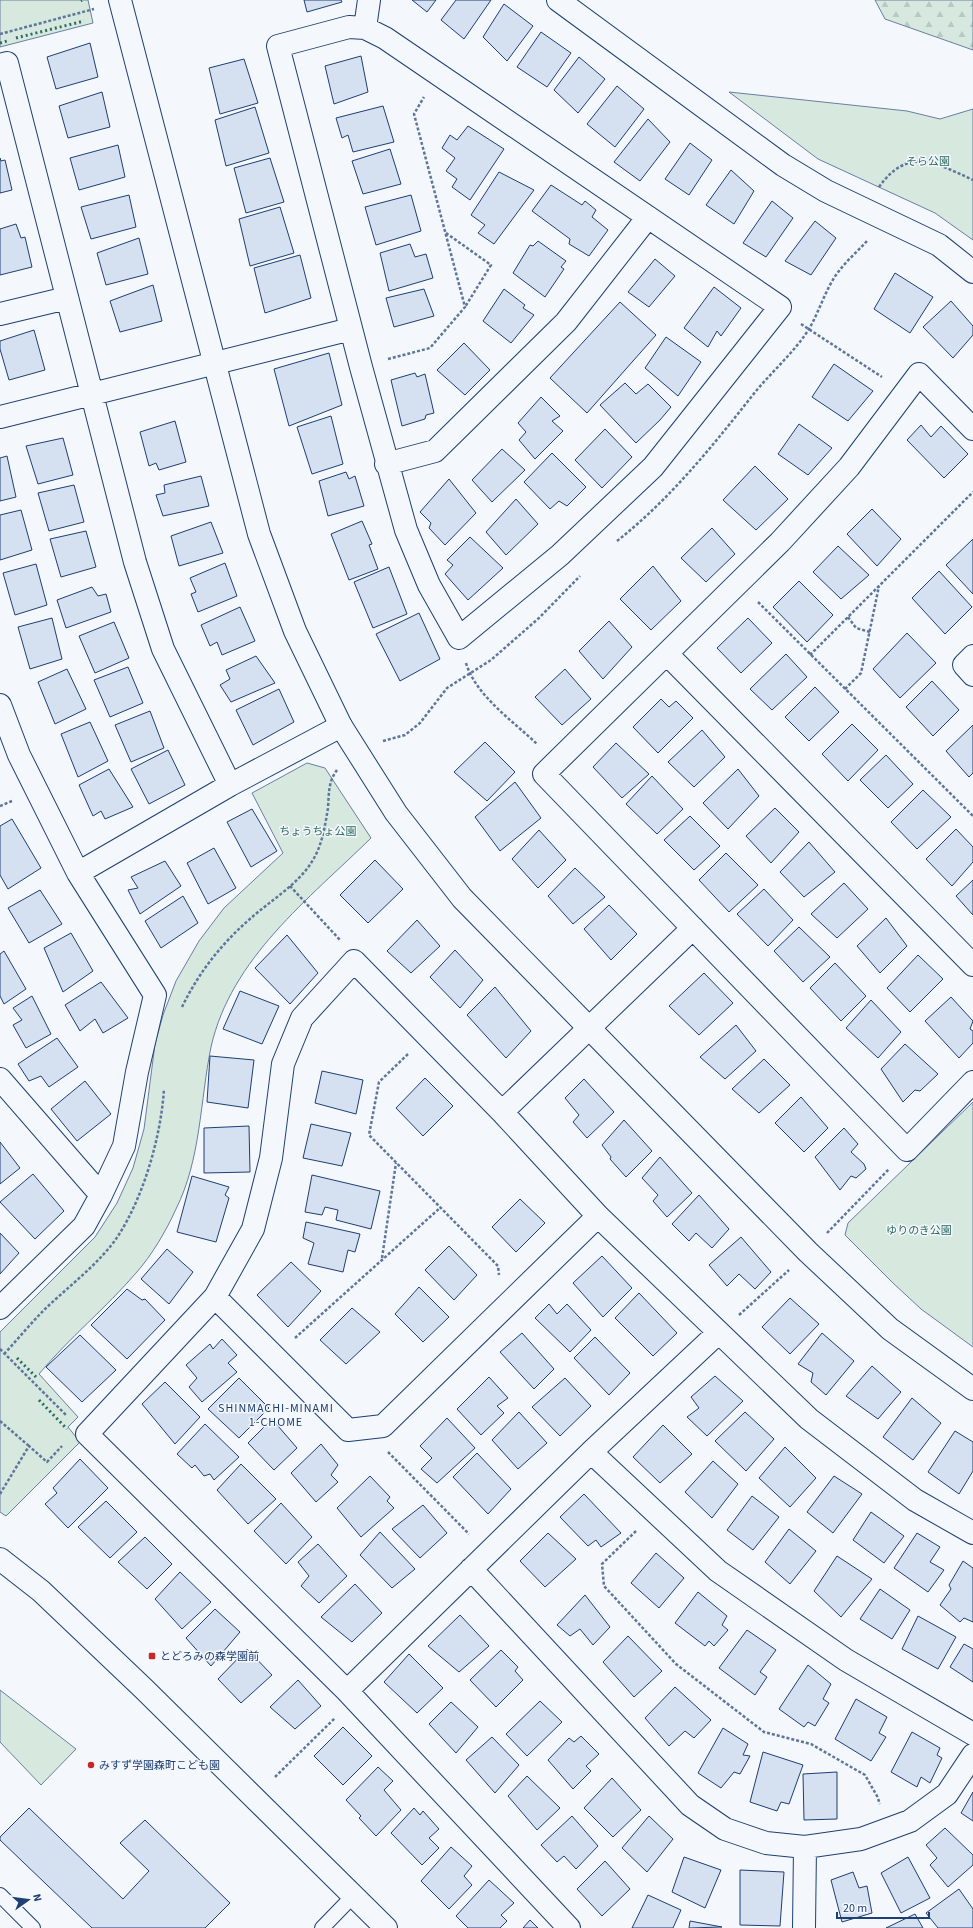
<svg xmlns="http://www.w3.org/2000/svg" width="973" height="1928" font-family="'Source Sans 3','Noto Sans JP',sans-serif">
	<style>
		.forest { fill: url(#forest-firs); stroke: #687fa3 }
		.park { fill: #d7e8df; stroke: #687fa3 }
		.building { fill: #d5e0f0; stroke: #1d3f73 }
		.lines { fill: none; stroke-linecap: round; stroke-linejoin: round }
		.service-casing { stroke: #1d3f73; stroke-width: 16 }
		.minor-casing { stroke: #1d3f73; stroke-width: 24 }
		.tertiary-casing { stroke: #1d3f73; stroke-width: 24 }
		.path { stroke: #5e769c; stroke-width: 2.5; stroke-dasharray: 3 2; stroke-linecap: butt }
		.service { stroke: #f4f7fb; stroke-width: 14 }
		.minor { stroke: #f4f7fb; stroke-width: 22 }
		.tertiary { stroke: #f4f7fb; stroke-width: 22 }
		.hedge { stroke: #2c6c60; stroke-width: 3; stroke-dasharray: 2 3; stroke-linecap: butt }
		.fence { stroke: #1d3f73; stroke-width: 1; stroke-dasharray: 5 2; stroke-linecap: butt }
		.poi-dot { fill: #c62828; stroke: #f4f7fb; stroke-width: 1.5 }
		.labels { text-anchor: middle; stroke-width: 3; stroke-linejoin: round; paint-order: stroke }
		.park-label { font-size: 11px; fill: #2c6c60; stroke: #f4f7fb }
		.poi-label { font-size: 11px; fill: #1d3f73; stroke: #f4f7fb; text-anchor: start }
		.neighbourhood-label { font-size: 12px; letter-spacing: 1px; fill: #1d3f73; stroke: #f4f7fb }
	</style>
	<defs>
		<pattern id="forest-firs" width="22" height="20" patternUnits="userSpaceOnUse"><rect width="22" height="20" fill="#d7e8df"/><path d="M5 1l3.5 6h-7zM16 11l3.5 6h-7z" fill="#b8c8c3"/></pattern>
	</defs>
	<rect width="100%" height="100%" fill="#f4f7fb"/>
	<path class="forest" d="M875,0H973V50L885,19Z"/>
	<path class="park" d="M0,0H88L93,23L0,47Z
		M729,92L907,111L940,119L973,109V240L935,213L818,159Z
		M307,763L325,768L371,838C309,899 231,958 211,1047C200,1101 201,1159 176,1209C166,1231 152,1255 136,1273C106,1308 69,1338 39,1374L78,1417L68,1427L80,1442L6,1516L0,1512V1332L95,1237L117,1203L133,1168L144,1129L155,1044L163,1015L176,981L199,941L224,908L283,853L252,793Z
		M973,1102V1347L921,1309L893,1283L845,1235L848,1223Z
		M0,1690L76,1749L41,1785L0,1742Z"/>
	<path class="building" d="M304,0H341L342,2L307,12Z
		M412,0H436L427,12Z
		M456,0H491L464,39L441,20Z
		M504,4L533,26L507,61L483,37Z
		M541,32L571,53L547,87L517,67Z
		M90,43L98,77L56,89L47,57Z
		M361,56L368,92L334,104L325,66Z
		M579,57L605,79L578,113L554,90Z
		M244,59L258,103L220,114L209,68Z
		M617,86L644,109L615,147L587,124Z
		M102,92L110,127L68,138L59,106Z
		M383,106L394,142L353,152L348,135L342,138L336,118Z
		M255,107L269,153L226,166L215,120Z
		M648,119L670,142L640,181L614,162Z
		M468,126L504,149L470,200L452,187L457,179L446,171L455,158L442,148L450,135L457,140Z
		M690,143L712,160L689,195L665,179Z
		M118,145L125,177L79,190L70,158Z
		M390,149L401,184L363,194L352,161Z
		M0,158L1,161L5,160L12,190L0,193Z
		M270,158L284,202L246,213L234,168Z
		M731,170L754,191L734,224L706,205Z
		M499,172L534,190L494,244L478,233L485,225L471,215Z
		M551,185L582,205L585,201L596,210L592,217L608,230L589,256L569,244L570,239L532,211Z
		M129,195L136,227L91,239L81,207Z
		M411,195L421,231L376,245L365,207Z
		M772,201L793,218L766,257L743,243Z
		M280,207L294,253L250,266L239,219Z
		M815,221L836,238L811,275L785,261Z
		M16,224L21,238L25,237L32,267L0,275V229Z
		M139,238L148,274L106,285L97,253Z
		M538,241L566,261L561,267L564,269L545,297L513,273L530,245L533,246Z
		M410,244L415,257L426,254L433,278L389,291L380,253Z
		M300,255L311,298L265,313L254,268Z
		M655,259L675,276L649,307L628,292Z
		M895,273L933,297L910,333L874,309Z
		M153,285L162,321L120,332L110,301Z
		M714,287L741,308L721,336L717,331L708,347L684,328Z
		M424,289L434,316L394,327L386,298Z
		M504,289L525,305L523,308L534,315L511,343L483,321Z
		M951,301L973,326V335L953,358L923,327Z
		M620,302L656,335L587,413L550,378Z
		M34,330L45,370L9,380L0,349V341Z
		M666,337L701,362L678,396L645,368Z
		M464,343L490,370L465,395L437,370Z
		M329,353L342,405L289,426L274,369Z
		M834,364L873,391L848,421L812,397Z
		M415,373L417,377L425,374L434,413L426,415L425,419L402,426L391,380Z
		M625,383L636,394L648,384L671,407L660,420L636,443L600,405Z
		M541,397L560,416L552,421L563,431L535,459L519,440L526,432L518,423Z
		M331,416L343,464L312,474L297,427Z
		M175,421L186,462L159,470L156,463L149,466L140,432Z
		M799,424L832,448L808,475L778,454Z
		M921,425L931,437L941,426L968,454L944,478L907,440Z
		M605,429L632,457L602,488L575,460Z
		M63,438L73,475L38,484L26,446Z
		M502,449L525,470L492,502L472,480Z
		M552,453L586,487L567,506L559,501L550,509L524,482Z
		M7,456L16,497L0,501V458Z
		M755,466L788,499L756,530L723,500Z
		M346,472L349,479L355,476L364,506L328,516L319,481Z
		M201,476L209,506L163,516L156,495L165,493L164,485Z
		M449,479L476,513L445,545L429,528L431,523L420,512Z
		M74,485L84,522L49,531L38,493Z
		M516,499L538,524L506,555L486,532Z
		M872,509L901,539L877,566L847,534Z
		M21,510L32,550L0,560V515Z
		M362,521L372,544L369,545L378,569L349,580L331,534Z
		M211,522L223,553L179,566L171,536Z
		M712,528L735,554L706,582L681,558Z
		M86,531L96,567L61,577L50,539Z
		M470,537L503,568L468,600L445,574L453,565L447,560Z
		M973,539V594L946,565Z
		M838,546L869,575L841,599L813,572Z
		M225,563L237,596L198,612L191,594L196,592L190,578Z
		M36,564L47,605L15,615L3,573Z
		M653,566L681,601L651,630L620,599Z
		M389,567L407,614L373,628L354,582Z
		M939,571L972,607L945,634L912,598Z
		M799,581L833,615L807,642L773,607Z
		M92,587L98,596L106,594L111,612L66,628L57,600Z
		M240,607L255,641L222,655L217,642L210,646L201,625Z
		M419,613L440,659L400,681L376,634Z
		M52,618L62,659L30,669L18,627Z
		M748,618L772,643L741,673L717,648Z
		M609,621L632,647L603,679L579,651Z
		M114,622L129,658L95,673L79,636Z
		M907,633L936,663L900,698L873,669Z
		M786,654L807,677L772,710L750,689Z
		M256,656L275,683L231,702L220,685L230,679L226,670Z
		M128,667L143,703L110,717L94,680Z
		M67,669L86,709L55,724L38,682Z
		M565,669L591,699L562,725L535,697Z
		M932,681L959,710L933,736L906,707Z
		M815,687L839,712L809,741L785,717Z
		M279,689L294,722L253,745L236,710Z
		M661,699L669,707L676,701L693,718L658,753L633,727Z
		M150,711L164,748L131,762L115,725Z
		M90,722L108,761L78,777L61,734Z
		M852,724L878,750L848,781L822,754Z
		M973,725V773L969,777L946,751Z
		M702,730L725,757L694,787L668,762Z
		M485,742L515,772L487,801L454,772Z
		M616,743L649,774L622,798L593,767Z
		M168,750L185,785L149,804L131,769Z
		M886,755L913,784L888,808L860,780Z
		M109,769L133,807L105,819L101,811L93,816L79,785Z
		M738,769L759,796L728,829L703,803Z
		M652,776L683,809L657,834L626,804Z
		M515,782L541,818L500,851L475,817Z
		M923,790L951,817L917,849L891,822Z
		M775,808L799,832L771,863L746,836Z
		M252,809L277,851L251,867L227,822Z
		M690,816L720,846L694,870L664,840Z
		M12,819L41,868L8,889L0,875V826Z
		M956,829L973,847V862L952,886L926,859Z
		M539,830L566,860L538,888L512,859Z
		M809,842L835,872L804,897L780,872Z
		M214,848L236,888L208,904L187,863Z
		M726,853L758,885L729,912L699,880Z
		M375,860L403,889L368,923L340,895Z
		M165,861L181,886L140,914L128,890L138,888L131,877Z
		M575,868L605,897L573,924L548,896Z
		M973,880V915L956,896Z
		M844,883L868,909L837,938L811,914Z
		M764,889L793,920L768,946L737,914Z
		M40,890L62,924L29,943L8,908Z
		M183,896L198,923L161,948L145,921Z
		M609,905L637,934L611,960L584,929Z
		M886,918L907,946L880,973L857,946Z
		M417,920L440,946L411,973L387,951Z
		M799,927L830,957L803,982L774,951Z
		M71,933L93,971L63,992L44,948Z
		M287,935L318,973L290,1004L255,968Z
		M455,950L483,980L460,1008L430,977Z
		M4,951L26,989L4,1004L0,996V954Z
		M918,955L943,979L910,1012L887,988Z
		M835,963L866,996L841,1021L810,988Z
		M704,973L733,1003L699,1035L669,1006Z
		M101,982L128,1018L103,1033L95,1019L80,1031L65,1005Z
		M495,987L531,1031L506,1058L467,1015Z
		M240,991L279,1006L262,1044L223,1029Z
		M32,996L51,1034L26,1048L13,1025L22,1020L13,1008Z
		M951,997L973,1021L970,1029L973,1031V1043L959,1058L925,1021Z
		M871,1000L901,1032L878,1058L846,1028Z
		M736,1025L756,1051L725,1079L700,1057Z
		M57,1038L78,1067L49,1087L41,1076L29,1081L18,1064Z
		M905,1044L938,1074L920,1091L915,1090L903,1102L881,1069Z
		M210,1056L254,1060L248,1108L207,1102Z
		M764,1059L790,1085L759,1113L732,1089Z
		M322,1071L363,1080L356,1114L315,1103Z
		M425,1078L453,1106L423,1136L396,1108Z
		M584,1079L614,1112L587,1138L573,1122L579,1115L565,1098Z
		M85,1081L111,1114L77,1141L51,1109Z
		M801,1097L828,1128L804,1152L775,1123Z
		M624,1120L652,1151L626,1177L610,1159L611,1157L602,1145Z
		M311,1124L351,1133L342,1166L303,1158Z
		M249,1126L250,1172L204,1173V1128Z
		M844,1128L858,1144L851,1152L864,1164L866,1169L856,1178L851,1176L840,1190L815,1157Z
		M0,1142L20,1168L0,1184Z
		M660,1157L692,1193L667,1217L653,1201L658,1195L642,1178Z
		M33,1174L64,1211L35,1239L0,1202Z
		M312,1175L380,1191L371,1229L336,1220L338,1210L325,1207L322,1215L305,1212Z
		M192,1176L229,1187L225,1195L229,1198L216,1242L177,1232Z
		M699,1195L729,1229L712,1248L696,1233L689,1241L672,1224Z
		M520,1199L545,1223L516,1252L492,1227Z
		M306,1222L360,1234L355,1252L348,1250L343,1272L308,1264L314,1243L303,1238Z
		M0,1233L19,1253L0,1274Z
		M741,1237L771,1272L755,1289L739,1274L727,1286L709,1265Z
		M449,1246L477,1275L454,1300L425,1270Z
		M167,1249L193,1272L169,1304L141,1279Z
		M602,1256L632,1288L603,1317L573,1283Z
		M291,1262L321,1291L288,1327L257,1295Z
		M419,1287L449,1317L423,1342L395,1314Z
		M127,1289L142,1300L145,1299L165,1320L127,1359L91,1325Z
		M639,1293L677,1333L653,1356L615,1318Z
		M790,1298L819,1324L790,1354L762,1327Z
		M549,1304L557,1314L567,1304L591,1330L570,1352L535,1318Z
		M352,1308L380,1332L346,1364L320,1340Z
		M522,1333L554,1369L534,1389L500,1352Z
		M822,1333L854,1361L826,1395L811,1382L813,1373L798,1364Z
		M80,1335L116,1370L82,1402L46,1367Z
		M595,1337L630,1373L609,1395L574,1358Z
		M222,1339L237,1355L228,1363L237,1372L202,1402L189,1387L197,1378L186,1365L210,1344L213,1349Z
		M872,1366L901,1392L878,1419L846,1396Z
		M715,1376L743,1401L707,1436L687,1417L699,1408L691,1397Z
		M489,1377L508,1398L497,1406L504,1413L481,1435L457,1409Z
		M239,1378L269,1408L239,1438L208,1409Z
		M565,1378L591,1406L560,1436L532,1407Z
		M165,1382L200,1417L175,1444L142,1404Z
		M912,1398L941,1423L913,1460L883,1437Z
		M519,1412L547,1443L518,1469L492,1440Z
		M745,1412L774,1439L746,1471L715,1441Z
		M447,1418L475,1448L437,1483L421,1469L432,1458L420,1446Z
		M272,1419L297,1448L274,1470L248,1443Z
		M205,1424L239,1457L214,1480L210,1474L204,1476L195,1465L192,1468L177,1454Z
		M663,1425L692,1454L660,1483L633,1457Z
		M955,1431L973,1442V1471L959,1494L928,1472Z
		M321,1444L338,1465L331,1475L338,1482L316,1502L291,1473Z
		M785,1447L816,1478L790,1507L759,1478Z
		M477,1453L511,1489L488,1514L453,1477Z
		M80,1459L108,1488L68,1528L45,1504L57,1493L53,1488Z
		M713,1461L738,1484L712,1518L685,1492Z
		M241,1464L276,1499L248,1524L217,1490Z
		M370,1476L390,1497L387,1501L394,1508L361,1537L337,1508Z
		M834,1476L862,1494L833,1533L807,1512Z
		M584,1494L621,1533L601,1547L596,1540L588,1546L560,1517Z
		M752,1496L779,1517L753,1550L727,1530Z
		M106,1501L137,1532L110,1558L78,1527Z
		M281,1503L312,1537L286,1564L254,1531Z
		M423,1505L447,1533L420,1558L392,1529Z
		M871,1512L904,1536L884,1563L853,1540Z
		M789,1529L816,1551L790,1584L765,1562Z
		M380,1532L415,1569L392,1588L360,1555Z
		M548,1533L576,1559L545,1587L520,1561Z
		M917,1533L940,1547L930,1562L944,1570L928,1592L894,1568Z
		M145,1537L172,1564L147,1589L118,1562Z
		M318,1544L347,1576L319,1603L301,1586L309,1576L298,1562Z
		M656,1553L684,1578L659,1608L631,1583Z
		M837,1556L872,1579L841,1617L814,1591Z
		M963,1561L973,1568V1622L964,1618L960,1622L940,1605L951,1589L949,1585Z
		M180,1572L211,1602L182,1629L155,1599Z
		M355,1584L382,1613L352,1642L321,1617Z
		M880,1589L910,1610L892,1639L860,1619Z
		M698,1592L727,1616L722,1625L728,1630L714,1646L709,1641L705,1646L675,1623Z
		M585,1595L610,1627L593,1645L580,1629L570,1636L557,1625Z
		M215,1609L240,1632L211,1666L186,1638Z
		M460,1615L489,1646L459,1672L428,1646Z
		M918,1616L956,1637L938,1669L902,1649Z
		M747,1630L776,1650L760,1672L767,1677L755,1695L719,1668Z
		M628,1636L662,1671L634,1697L603,1662Z
		M964,1644L973,1649V1682L950,1667Z
		M247,1649L272,1675L241,1703L218,1679Z
		M501,1650L518,1667L515,1671L523,1680L496,1707L470,1680Z
		M409,1654L443,1688L417,1713L384,1682Z
		M808,1665L831,1684L823,1699L829,1703L815,1726L808,1722L804,1727L779,1709Z
		M298,1680L321,1706L295,1729L270,1707Z
		M675,1687L711,1720L694,1738L685,1731L669,1746L645,1718Z
		M856,1699L887,1717L879,1733L886,1737L871,1761L835,1739Z
		M540,1701L562,1722L527,1756L506,1734Z
		M451,1702L478,1727L456,1753L429,1724Z
		M343,1727L372,1756L343,1785L314,1756Z
		M723,1728L748,1744L743,1755L750,1756L740,1774L734,1772L721,1788L698,1773Z
		M912,1732L940,1748L937,1755L942,1758L930,1783L921,1777L917,1787L891,1772Z
		M581,1736L599,1754L586,1766L591,1771L573,1789L548,1760L569,1738L574,1742Z
		M492,1737L519,1765L495,1793L466,1760Z
		M763,1752L803,1765L789,1804L781,1802L777,1811L750,1802Z
		M378,1767L393,1781L384,1790L401,1810L376,1836L359,1818L361,1816L346,1800Z
		M837,1772V1819L804,1820L803,1774Z
		M527,1776L560,1808L537,1830L508,1796Z
		M612,1778L641,1810L613,1837L584,1808Z
		M973,1792V1821L961,1813Z
		M29,1808L123,1899L149,1871L120,1843L145,1820L230,1903L205,1928H92L0,1840V1837Z
		M414,1808L420,1815L423,1811L439,1829L429,1838L439,1848L422,1865L391,1833Z
		M572,1816L598,1846L576,1869L564,1856L557,1862L541,1845Z
		M649,1816L673,1839L647,1872L622,1848Z
		M945,1828L973,1855V1865L948,1887L930,1865L937,1858L926,1845Z
		M451,1847L472,1866L464,1876L472,1885L449,1909L421,1881Z
		M684,1857L721,1870L705,1908L672,1892Z
		M908,1857L930,1898L901,1913L881,1873Z
		M605,1861L630,1889L602,1916L577,1889Z
		M740,1870L784,1872L780,1926L740,1925Z
		M853,1872L859,1888L867,1886L872,1913L842,1922L831,1880Z
		M489,1880L514,1903L501,1915L507,1921L500,1928H468L456,1916Z
		M959,1889L973,1909V1928H938L926,1913Z
		M648,1895L681,1910L673,1928H632Z
		M915,1914L923,1928H886Z
		M530,1920L538,1928H523Z
		M690,1921L722,1927L689,1928Z"/>
	<g class="lines">
		<defs>
			<path id="service" d="M0,1895L33,1928
				M322,1928L354,1895"/>
			<path id="minor" d="M349,27L365,28L385,38L780,307L653,467L560,555L459,638L429,585L406,530L361,367L278,46Z
				M365,28L369,0
				M0,65L7,63L135,562L163,649L230,785
				M0,314L67,298
				M0,417L351,329
				M973,429L919,374L849,467L780,542L544,774L907,1150L973,1082
				M386,464L435,451L566,322L648,217
				M668,655L973,965
				M973,656L964,665L973,675
				M0,705L19,755L78,873L155,995L137,1072L124,1146L101,1195L84,1226L0,1308
				M78,873L230,785L341,726
				M0,1079L101,1195
				M502,1112L693,928
				M215,1297L348,1430L383,1426L598,1216
				M591,1452L718,1571L846,1660L973,1734
				M471,1569L690,1805L725,1829L766,1843L805,1847L861,1839L910,1821L947,1794L973,1755
				M347,1691L591,1452L718,1333
				M569,1928L347,1691L87,1434L215,1297L253,1229L271,1158L283,1064L302,1018L354,961L502,1112L598,1216L809,1419L915,1500L973,1533
				M804,1928L805,1847"/>
			<path id="tertiary" d="M120,0L259,534L295,631L341,726L396,813L462,898L808,1252L890,1329L973,1389
				M558,0L783,165L826,191L939,245L973,272
				M0,1559L41,1591L144,1689L386,1928"/>
		</defs>
		<use href="#service" class="service-casing"/>
		<use href="#minor" class="minor-casing"/>
		<use href="#tertiary" class="tertiary-casing"/>
		<path class="path" d="M0,34L94,9
			M879,187C908,146 936,163 973,180
			M446,233L491,265L465,307
			M801,324L882,377
			M388,359L430,348L465,307L414,114L424,97
			M617,541C669,500 711,448 752,396C770,373 793,354 809,329C819,312 825,291 836,275C845,262 857,252 867,241
			M758,602L973,816
			M848,617L856,628L870,632
			M810,655L973,492
			M466,663C476,696 513,721 537,744
			M845,689L861,673L879,586
			M383,741L405,735L420,723L447,688L491,660L539,618L580,576
			M0,806L12,801
			M290,886L340,940
			M182,1007C199,972 222,943 251,918C269,902 298,884 311,863C322,847 325,826 328,808C329,794 328,782 337,770
			M408,1054L379,1082L369,1135L498,1266L499,1275
			M827,1233L889,1169
			M382,1258L396,1163
			M739,1315L789,1270
			M295,1338L441,1207
			M0,1349L67,1416
			M4,1354C18,1339 31,1323 45,1309C69,1286 100,1263 118,1236C144,1196 161,1136 164,1089
			M0,1421L29,1446
			M388,1452L469,1534
			M0,1494L29,1446L47,1462L62,1446
			M636,1531L602,1564L604,1586L676,1664L764,1732L811,1744L865,1775L877,1796L880,1804
			M275,1777L335,1718"/>
		<use href="#service" class="service"/>
		<use href="#minor" class="minor"/>
		<use href="#tertiary" class="tertiary"/>
		<path class="hedge" d="M16,38L84,21
			M0,43L7,41
			M17,1358L36,1377
			M39,1400L67,1429"/>
		<path class="fence" d="M81,0L82,2"/>
	</g>
	<g class="poi-dot">
		<rect x="148" y="1652" width="8" height="8" rx="2"/>
		<circle cx="91" cy="1765" r="4"/>
	</g>
	<g class="labels">
		<g class="park-label">
			<text x="928" y="165">そら公園</text>
			<text x="318" y="835">ちょうちょ公園</text>
			<text x="919" y="1234">ゆりのき公園</text>
		</g>
		<g class="poi-label">
			<text x="160" y="1660">とどろみの森学園前</text>
			<text x="99" y="1769">みすず学園森町こども園</text>
		</g>
		<g class="neighbourhood-label">
			<text x="276" y="1412">SHINMACHI-MINAMI<tspan x="276" dy="14">1-CHOME</tspan></text>
		</g>
	</g>
	<g transform="translate(28 1900) rotate(76)" stroke="#f4f7fb" stroke-width="3" paint-order="stroke">
	<path d="M0-3L7 15L0 10L-7 15Z" fill="#1d3f73"/>
	<text y="-6" font-size="11" font-weight="bold" text-anchor="middle" fill="#1d3f73">N</text>
	</g>
	<path d="M837 1912v6h92v-6" fill="none" stroke="#1d3f73" stroke-width="2"/>
	<text x="843" y="1912" font-size="12" fill="#1d3f73" stroke="#f4f7fb" stroke-width="3" paint-order="stroke">20 m</text>
</svg>
